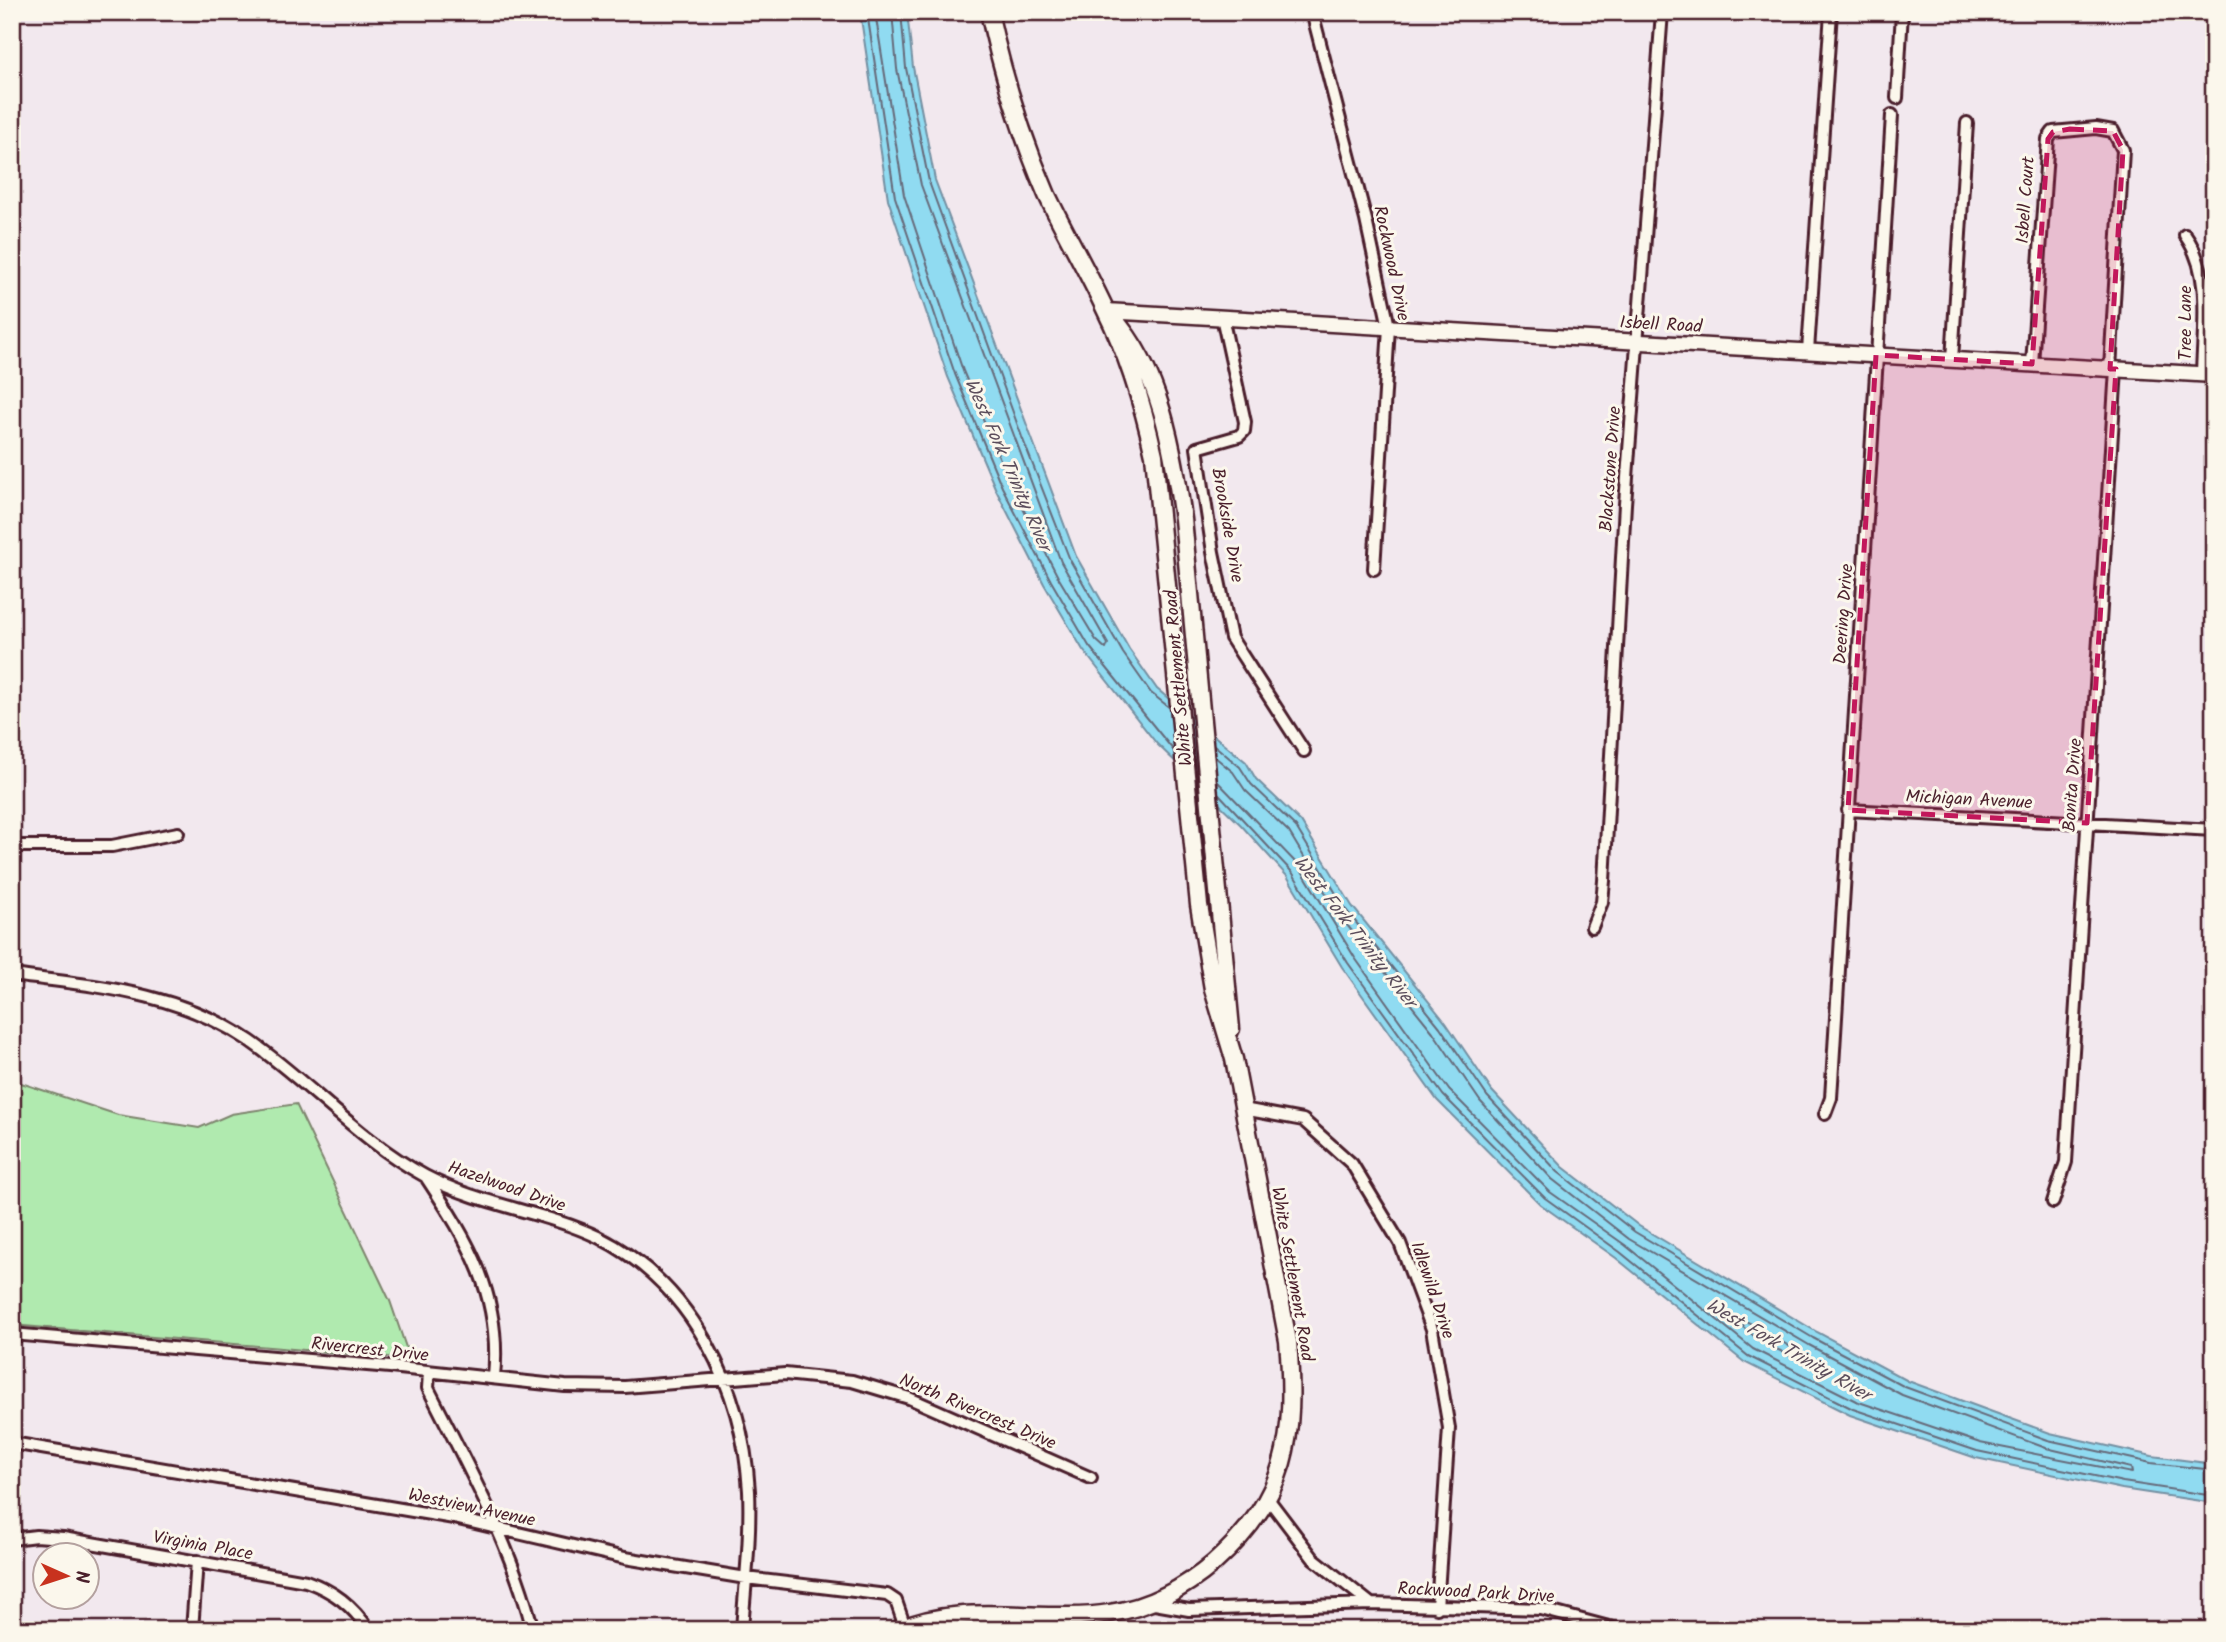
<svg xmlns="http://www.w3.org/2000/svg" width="2226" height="1642" font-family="Kalam,sans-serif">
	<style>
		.green { fill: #b0eaaf; stroke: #7d846d; stroke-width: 2 }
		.water { fill: #90dbf1; stroke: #7490a2; stroke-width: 2 }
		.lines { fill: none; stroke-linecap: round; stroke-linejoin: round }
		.shore { stroke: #666a7a; stroke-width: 2 }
		.minor-casing { stroke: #4a1f2b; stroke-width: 16 }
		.tertiary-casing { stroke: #4a1f2b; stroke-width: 19 }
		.secondary-casing { stroke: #4a1f2b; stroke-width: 21 }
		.minor { stroke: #fbf7ec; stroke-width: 10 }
		.tertiary { stroke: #fbf7ec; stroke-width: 14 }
		.secondary { stroke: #fbf7ec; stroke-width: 16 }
		.marked { fill: #c2185b; fill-opacity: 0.2; stroke: #c2185b; stroke-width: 5; stroke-dasharray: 14 9; stroke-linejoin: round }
		.labels { text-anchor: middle; stroke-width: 6; stroke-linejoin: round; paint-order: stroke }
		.street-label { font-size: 18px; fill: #4a1f2b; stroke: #fbf7ec }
		.water-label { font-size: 19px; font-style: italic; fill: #5c4e5c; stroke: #fbf7ec }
	</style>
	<rect width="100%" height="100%" fill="#f2e8ee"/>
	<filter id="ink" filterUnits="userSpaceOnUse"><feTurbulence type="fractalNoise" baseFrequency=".0143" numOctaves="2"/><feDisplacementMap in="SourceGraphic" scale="14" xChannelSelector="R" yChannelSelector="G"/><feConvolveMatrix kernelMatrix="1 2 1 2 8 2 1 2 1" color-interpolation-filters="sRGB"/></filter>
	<g filter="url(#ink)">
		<path class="green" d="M12,1080L118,1115L199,1128L231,1114L296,1104L390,1301L410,1359L12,1325Z"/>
		<path class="water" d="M860,12H907L913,67L935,180L1076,556L1129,649L1157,689L1246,762L1256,779L1301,822L1352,906L1446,1023L1492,1091L1563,1167L1639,1226L1817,1332L1908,1381L2050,1433L2152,1456L2214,1464V1503L2122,1489L1976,1458L1850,1415L1744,1362L1616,1258L1540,1204L1437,1100L1342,967L1287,876L1241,825L1157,744L1083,650L1044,584L996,490L948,377L888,199Z"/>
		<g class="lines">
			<path class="shore" d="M867,12L895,197L955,374L1002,487L1051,581L1089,646L1174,751
				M875,12L904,195L963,371L1010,483L1058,577L1096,640L1106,649L1108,644L1061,562L921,185L897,69L892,12
				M901,12L906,68L929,182L1022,437L1070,560L1123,653L1151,693L1170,708
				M1214,745L1240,767L1251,784L1296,827L1346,910L1440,1027L1487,1096L1558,1172L1635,1232L1813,1338L1905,1387L2048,1440L2151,1463L2214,1470
				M1215,757L1233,772L1245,790L1289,832L1339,915L1433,1032L1480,1101L1552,1179L1629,1239L1809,1345L1902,1395L2046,1448L2131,1468L2132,1473L1980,1443L1856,1401L1753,1349L1625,1245L1550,1192L1449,1090L1355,958L1299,866L1217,781
				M1219,794L1292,872L1348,963L1443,1095L1545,1198L1620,1252L1748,1356L1853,1409L1977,1451L2123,1482L2214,1496
				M1748,1322L1813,1360L1814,1364L1810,1366L1759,1340L1743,1327L1744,1323Z"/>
			<defs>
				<path id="minor" d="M1312,12L1366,220L1389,327L1374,569
					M1897,98L1902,12
					M2185,235C2213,274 2203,329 2202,374
					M1222,317L1245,422L1244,431L1239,436L1197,448L1213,552L1231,638L1304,751
					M1808,351L1831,12
					M1952,360L1967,123
					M2032,364L2048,139L2053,132L2096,128L2113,131L2123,150L2110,369
					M1848,810L2214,830
					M12,846H112L178,833
					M1592,927L1602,902L1604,881L1625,504L1662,12
					M12,975C96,986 178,992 250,1041C310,1083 360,1141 425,1176C480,1205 543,1211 598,1237C693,1284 743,1389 749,1491C751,1537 745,1584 742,1630
					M1243,1109L1303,1120L1352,1164L1400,1243L1432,1329L1449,1428L1437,1608
					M1825,1114L1831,1098L1892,115
					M426,1177C469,1242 502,1296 494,1377
					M2053,1202L2066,1162L2116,369
					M12,1334L390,1367L565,1386L625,1387L785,1374L852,1381L909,1398L1091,1478
					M429,1373L428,1388C468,1467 511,1544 533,1630
					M12,1443L454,1518L625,1558L746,1578L887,1595L896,1601L905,1627
					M1269,1500L1313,1558L1371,1604L1541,1609L1620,1630
					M12,1539L36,1536L63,1538L306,1581C334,1591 352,1605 369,1630
					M1149,1603L1189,1610L1371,1604
					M192,1630L197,1561"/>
				<path id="tertiary" d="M1106,311L2214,375"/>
				<path id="secondary" d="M1112,317C1161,371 1173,449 1183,519L1231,1029
					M898,1630C965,1600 1040,1624 1110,1613C1148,1608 1185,1588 1214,1563C1288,1497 1296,1437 1288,1341L1234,1059L1213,989L1199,905L1154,455C1143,405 1128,355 1105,309C1087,270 1065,233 1047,195C1021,135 1003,76 989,12"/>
			</defs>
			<use href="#minor" class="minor-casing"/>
			<use href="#tertiary" class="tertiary-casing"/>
			<use href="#secondary" class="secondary-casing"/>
			<use href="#minor" class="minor"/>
			<use href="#tertiary" class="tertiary"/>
			<use href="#secondary" class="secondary"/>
		</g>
	</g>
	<path class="marked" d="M2070,129L2113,131L2123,150L2110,369H2116L2087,823L1848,810L1876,355L2032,364L2048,139L2053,132Z"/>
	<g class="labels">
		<g class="street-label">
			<text transform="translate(2025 200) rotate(-86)" y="6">Isbell Court</text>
			<text transform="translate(1392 263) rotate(78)" y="6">Rockwood Drive</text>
			<text transform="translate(2185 323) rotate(-90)" y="6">Tree Lane</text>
			<text transform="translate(1661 324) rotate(3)" y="6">Isbell Road</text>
			<text transform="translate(1610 469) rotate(-86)" y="6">Blackstone Drive</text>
			<text transform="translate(1228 525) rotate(80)" y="6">Brookside Drive</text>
			<text transform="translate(1843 614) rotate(-86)" y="6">Deering Drive</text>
			<text transform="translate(1178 678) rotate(-95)" y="6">White Settlement Road</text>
			<text transform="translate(2072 785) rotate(-86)" y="6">Bonita Drive</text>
			<text transform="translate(1969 799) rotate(3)" y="6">Michigan Avenue</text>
			<text transform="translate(507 1186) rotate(19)" y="6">Hazelwood Drive</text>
			<text transform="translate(1293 1274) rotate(80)" y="6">White Settlement Road</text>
			<text transform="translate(1433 1290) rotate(71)" y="6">Idlewild Drive</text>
			<text transform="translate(370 1349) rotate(6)" y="6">Rivercrest Drive</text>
			<text transform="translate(978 1411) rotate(23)" y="6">North Rivercrest Drive</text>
			<text transform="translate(472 1507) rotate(12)" y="6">Westview Avenue</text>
			<text transform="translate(203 1545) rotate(10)" y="6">Virginia Place</text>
			<text transform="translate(1476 1592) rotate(3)" y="6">Rockwood Park Drive</text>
		</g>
		<g class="water-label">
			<text transform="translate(1009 464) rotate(66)" y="7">West Fork Trinity River</text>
			<text transform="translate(1356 931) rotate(52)" y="7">West Fork Trinity River</text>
			<text transform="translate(1789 1349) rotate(30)" y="7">West Fork Trinity River</text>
		</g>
	</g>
	<rect width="2226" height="1642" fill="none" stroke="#fbf7ec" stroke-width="42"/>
	<rect x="21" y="21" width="2184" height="1600" fill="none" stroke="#4a1f2b" stroke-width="2.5" filter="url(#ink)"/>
	<g transform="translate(66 1576) rotate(93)"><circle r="33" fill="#fbf7ec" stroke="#b4a19f" stroke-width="2"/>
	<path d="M0-5L12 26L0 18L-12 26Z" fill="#c8321e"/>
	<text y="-10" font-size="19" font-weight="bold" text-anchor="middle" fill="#4a1f2b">N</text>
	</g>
</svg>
